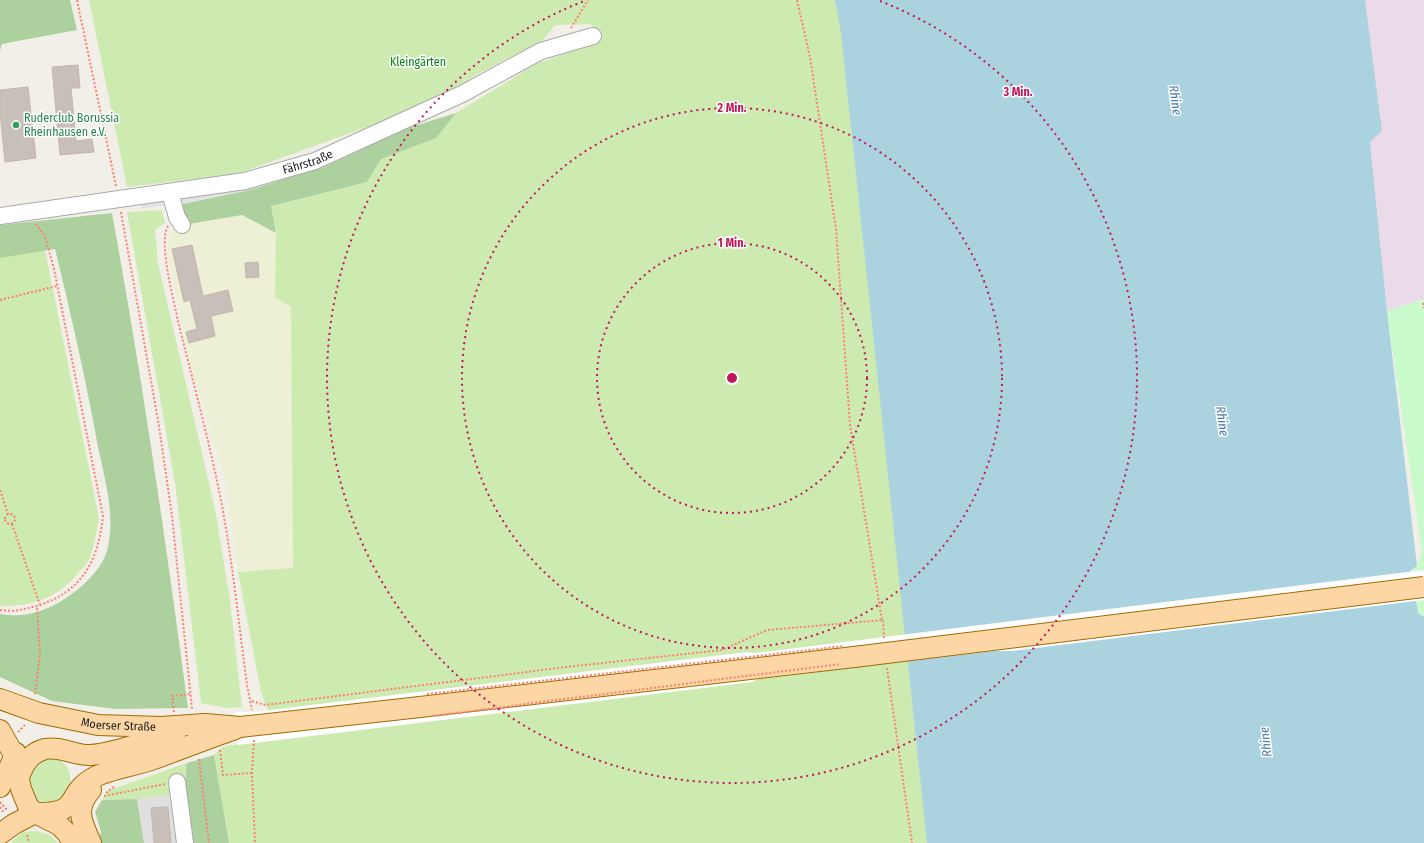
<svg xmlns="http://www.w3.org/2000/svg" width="1424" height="843" font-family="'Fira Sans Condensed',sans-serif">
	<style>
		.residential { fill: #e0dfdf }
		.industrial { fill: #ebdbe8 }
		.farmland { fill: #eef0d5 }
		.grass { fill: #cdebb0 }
		.forest { fill: #add19e }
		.park { fill: #c8facc }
		.parking { fill: #e2e2e2 }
		.water { fill: #aad3df }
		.pier { fill: #fff }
		.building { fill: #c7bfb8; stroke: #c4b6ab }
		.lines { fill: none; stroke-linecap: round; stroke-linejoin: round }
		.minor-casing { stroke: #a9a9a9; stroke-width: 18 }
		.major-casing { stroke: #a06b00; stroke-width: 22 }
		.path { stroke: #fa8072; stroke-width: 2; stroke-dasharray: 2 2; stroke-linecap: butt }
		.minor { stroke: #fff; stroke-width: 16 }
		.major { stroke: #fcd6a4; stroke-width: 20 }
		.major-bridge-casing { stroke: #a06b00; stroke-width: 22; stroke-linecap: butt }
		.path-bridge { stroke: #fa8072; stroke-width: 2; stroke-dasharray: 2 2; stroke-linecap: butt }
		.major-bridge { stroke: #fcd6a4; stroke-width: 20 }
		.ring { fill: none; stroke: #c2185b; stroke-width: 2; stroke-dasharray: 2 4 }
		.leisure-dot { fill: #2e9e5b; stroke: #fff; stroke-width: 1.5 }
		.labels { text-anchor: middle; stroke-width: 3; stroke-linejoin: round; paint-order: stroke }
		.park-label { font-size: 12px; fill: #0c8416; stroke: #fff }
		.leisure-label { font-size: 12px; fill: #27864d; stroke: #fff; text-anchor: start }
		.street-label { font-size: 12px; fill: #222; stroke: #fff }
		.water-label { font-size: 13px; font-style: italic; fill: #4a7aab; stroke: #fff }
		.centre { fill: #c2185b; stroke: #fff; stroke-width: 2 }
		.ring-label { font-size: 12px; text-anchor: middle; font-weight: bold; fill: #c2185b; stroke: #fff; stroke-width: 3; stroke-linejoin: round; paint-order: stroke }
	</style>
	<rect width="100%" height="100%" fill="#f2efe9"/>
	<path class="residential" d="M184,793L190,843H144L137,799Z"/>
	<path class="industrial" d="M1365,0H1424V299L1387,311L1370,142L1374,138Z"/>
	<path class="farmland" d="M242,215L276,233L275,297L291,307L293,568L238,572L225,480L189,360L167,250L170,231L199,221Z"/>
	<path class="grass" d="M89,0H847L937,843H229L214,755L222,747L278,737L261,692L238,572L293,568L291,307L275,297L276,233L271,206L367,182L381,159L435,138L456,113L536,64L601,40L591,24L555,25L543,40L474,76L454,89L395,117L237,174L127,187Z
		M162,210L165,223L155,230L158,263L215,509L230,600L242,707L225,708L201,703L175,483L127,212Z
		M45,250L99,518C96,532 95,546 89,560C87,564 83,568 79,572C60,597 31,607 0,606V258Z
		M47,759C74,759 72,779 68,799L43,805C25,790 25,769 47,759Z
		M187,763L184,793L137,799L102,800L107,791Z
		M37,831L50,835L58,843H10L23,832Z"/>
	<path class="forest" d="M0,0H70L77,30L2,44L0,51Z
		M456,113L436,138L381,159L367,182L271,206L276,233L242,215L189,224L178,205L249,190L324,167L408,128Z
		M112,213C142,377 166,542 188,708L115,709L52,701L0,677V614C23,618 43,612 63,600C79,590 101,571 107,551C116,517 105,480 98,447C86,380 71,314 55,249L0,258V225Z
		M214,755L229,843H190L184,793L187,763Z
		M137,799L144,843H98L101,832L95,812L102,800Z"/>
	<path class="park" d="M1424,299V617L1418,613L1411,570L1417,566L1422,552L1387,311Z"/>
	<path class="parking" d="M271,179L272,183L249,190L178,205L176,198Z
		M164,199L165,205L141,209L140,203Z"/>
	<path class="water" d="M835,0H1365L1382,131L1370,142L1387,311L1417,566L1411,570L1418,613L1424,617V843H927L841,33Z"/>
	<path class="pier" d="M1424,570V600L1011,651H994L759,679L752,682L238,745L235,712H253L747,652L755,653Z"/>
	<path class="building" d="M78,65L80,88H71L76,141L92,139L94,152L60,155L52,67Z
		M28,87L36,158L5,162L0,113V90Z
		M192,245L203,296L228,290L233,311L211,316L215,336L189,343L186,332L197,329L190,300L184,302L172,249Z
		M258,262L259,277L246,278L245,263Z
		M168,807L171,843H154L151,808Z"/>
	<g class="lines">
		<defs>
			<g id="minor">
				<path d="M170,193L177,217L182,225"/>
				<path id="s1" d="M0,216L245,181L315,161L462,94L541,51L593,36"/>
				<path d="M177,782L185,843"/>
			</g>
			<g id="major">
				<path id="s2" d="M0,699L39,713L98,725L161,727L205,724L240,727"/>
				<path d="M420,707L854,657"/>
				<path d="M0,730L14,755L21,789L28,806L35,813L59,825L67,833L73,843"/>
				<path d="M19,777C24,764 30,753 45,749C61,746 76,756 91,755C119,753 146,739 175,735"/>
				<path d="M0,787L16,753"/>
				<path d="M91,790C74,809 82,822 91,843"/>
				<path d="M35,813C84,814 63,795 93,778C108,769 134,766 151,760C179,750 206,739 235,729"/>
				<path d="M0,834L14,824L35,813"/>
			</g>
		</defs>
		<use href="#minor" class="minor-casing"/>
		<use href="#major" class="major-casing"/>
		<path class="path" d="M77,0L116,186
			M797,0L810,57L836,229L850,425L882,620
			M571,28L588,0
			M121,212L159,426L172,516L192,709
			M36,224L45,236L54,269L103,516C98,561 83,591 37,606
			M168,226C158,243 174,300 178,321C193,382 210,443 222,506C233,565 239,626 247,685L252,710
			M0,300L57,286
			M1423,303L1424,308
			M0,490L8,514
			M5 519a5 5 0 1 1 10 0a5 5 0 1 1-10 0Z
			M12,524L40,605
			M0,610L15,611L37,606L40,654L35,695
			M887,668L912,843
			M252,701L265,705L566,667L722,650L767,630L883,620L884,638
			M174,712L172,696L191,694
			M18,732L26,724
			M254,740L252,773L255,843
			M220,750L223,775L252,773
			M199,759L209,843
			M106,793L115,786
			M104,796L165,784
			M0,802L8,811
			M0,807L4,813
			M27,835L29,843"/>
		<use href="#minor" class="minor"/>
		<use href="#major" class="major"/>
		<defs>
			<path id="major-bridge" d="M854,657L1424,587
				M240,727L420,707"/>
		</defs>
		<use href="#major-bridge" class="major-bridge-casing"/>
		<path class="path-bridge" d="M427,694L844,646
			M432,716L840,664"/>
		<use href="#major-bridge" class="major-bridge"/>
	</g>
	<g class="ring">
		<circle cx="732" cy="378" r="135"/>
		<circle cx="732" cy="378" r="270"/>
		<path d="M880 1A405 405 0 1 1 584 1"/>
	</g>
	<circle class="leisure-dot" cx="16" cy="125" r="4"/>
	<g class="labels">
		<g class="park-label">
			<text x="418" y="66">Kleingärten</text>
		</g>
		<g class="leisure-label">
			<text x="24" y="122">Ruderclub Borussia<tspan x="24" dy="14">Rheinhausen e.V.</tspan></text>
		</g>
		<g class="street-label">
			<text dy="4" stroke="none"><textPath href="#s1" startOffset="313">Fährstraße</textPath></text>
			<text dy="4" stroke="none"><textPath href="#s2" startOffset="122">Moerser Straße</textPath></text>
		</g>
		<g class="water-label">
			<text transform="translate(1176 100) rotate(82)" y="5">Rhine</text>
			<text transform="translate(1223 421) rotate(82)" y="5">Rhine</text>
			<text transform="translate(1265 742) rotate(-96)" y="5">Rhine</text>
		</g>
	</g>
	<circle cx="732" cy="378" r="6" class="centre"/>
	<g class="ring-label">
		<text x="1018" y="96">3 Min.</text>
		<text x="732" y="112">2 Min.</text>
		<text x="732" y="247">1 Min.</text>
	</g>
</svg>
